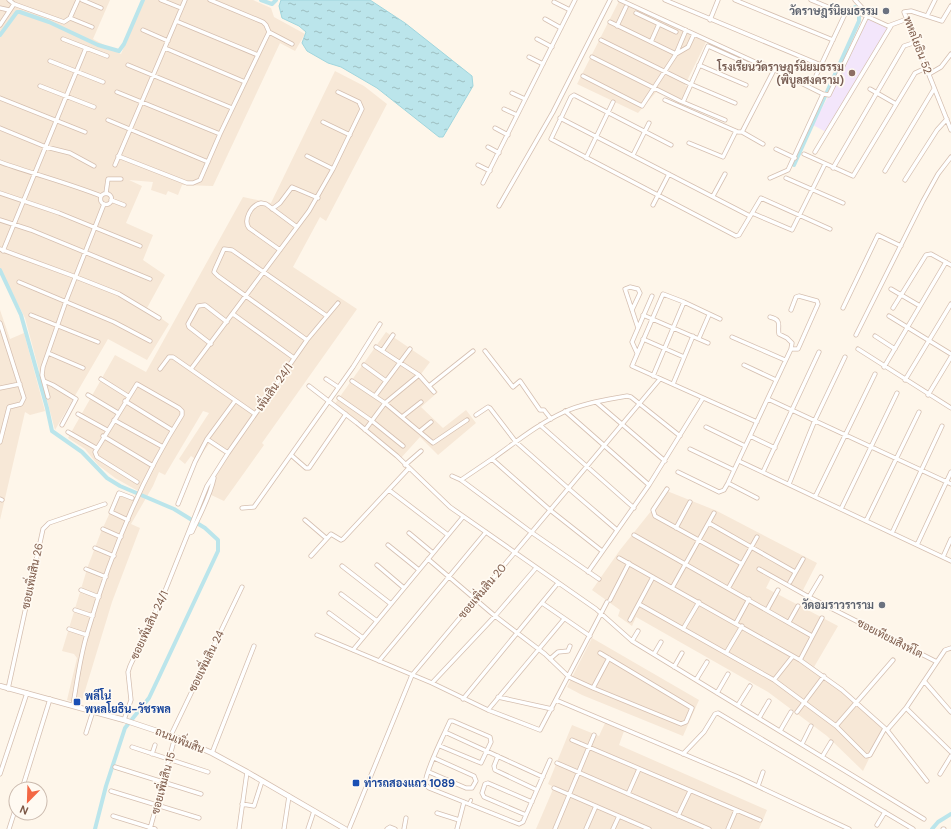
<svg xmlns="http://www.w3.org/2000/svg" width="951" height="829" font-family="'DM Sans',Sarabun,sans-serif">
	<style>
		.residential { fill: #f7e8d7 }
		.education { fill: #f3e6fb }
		.water { fill: url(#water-ripples); stroke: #a0d6de }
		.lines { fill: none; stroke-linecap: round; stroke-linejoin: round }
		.canal { stroke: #bbe5eb; stroke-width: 4 }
		.pedestrian-casing { stroke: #d5bfb0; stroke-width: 4 }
		.minor-casing { stroke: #d5bfb0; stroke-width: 5 }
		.tertiary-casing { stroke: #d5bfb0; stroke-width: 6 }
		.pedestrian { stroke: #fff; stroke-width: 2.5 }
		.minor { stroke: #fff; stroke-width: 3.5 }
		.tertiary { stroke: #fff; stroke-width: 4.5 }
		.worship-dot { fill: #6b7280; stroke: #fffaf2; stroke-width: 1.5 }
		.education-dot { fill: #8d6e63; stroke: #fffaf2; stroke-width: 1.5 }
		.transit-dot { fill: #1a4fb4; stroke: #fffaf2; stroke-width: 1.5 }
		.labels { text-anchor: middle; stroke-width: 3.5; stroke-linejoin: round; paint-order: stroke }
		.worship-label { font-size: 11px; font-weight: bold; fill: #5b616d; stroke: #fffaf2; text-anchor: end }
		.street-label { font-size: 11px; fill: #7d5a49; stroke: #fffaf2 }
		.education-label { font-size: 11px; font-weight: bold; fill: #785e54; stroke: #fffaf2; text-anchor: end }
		.transit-label { font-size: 11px; font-weight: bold; fill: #164399; stroke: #fffaf2; text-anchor: start }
	</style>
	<defs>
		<pattern id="water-ripples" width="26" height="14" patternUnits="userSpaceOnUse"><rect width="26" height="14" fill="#bbe5eb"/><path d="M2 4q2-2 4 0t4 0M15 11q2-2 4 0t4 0" fill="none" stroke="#9dbdc0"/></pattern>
	</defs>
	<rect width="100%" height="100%" fill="#fef6ea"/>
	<path class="residential" d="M0,0H110L93,39L121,54L144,0H253L271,8L274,17L305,34L295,51L280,43L213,186L182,185L178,195L168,191L166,195L151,190L153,182L129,180L142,186L126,223L153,235L143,260L165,275L147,308L169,324L147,360L108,339L55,430L25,318L0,269Z
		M619,1L706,42L685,85L689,88L684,100L658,90L638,113L577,84Z
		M335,71L364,86L387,104L326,221L320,217L293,267L357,309L262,443L264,445L224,501L209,494L214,475L226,455L209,444L197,460L191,456L185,464L179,459L209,413L203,411L165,475L159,472L153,486L131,524L140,528L112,602L81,704L67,700L77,658L74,654L62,651L88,566L101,532L119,493L138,498L140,492L115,478L98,465L85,449L68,438L115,355L146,372L243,197L271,203Z
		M0,310L10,339L24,333L45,411L30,415L25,412L0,520Z
		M386,332L430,362L421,374L438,392L421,407L443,428L466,410L476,423L438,455L420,437L400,459L334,405Z
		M667,491L717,511L817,563L802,592L771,578L766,588L838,626L814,667L859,702L883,730L863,771L827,736L768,692L636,617L632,626L618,616L620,610L592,590L620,550Z
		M592,638L699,700L683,736L582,695L567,687Z
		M605,723L624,731L619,745L767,810L759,829H536L554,787L548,784L572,725L599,736Z"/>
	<path class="education" d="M868,19L888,28L826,132L813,125L828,97H830Z"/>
	<path class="water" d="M281,0H370L405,23L472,76L473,86L443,137H439L377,88L341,67L328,63L307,51L302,43L306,32L299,26L282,18L279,6Z"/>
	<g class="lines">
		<path class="canal" d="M261,0L272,4L276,0
			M0,35L17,12H20L49,22L98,45L119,51L124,44L143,0
			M794,165L859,21V15L855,7
			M0,270L21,315L47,408L52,431L82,452L107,478L120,486L174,509L205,528L218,540V551L158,679L149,698L125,728L106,786L95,829
			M932,829L938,822L951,814"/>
		<defs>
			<path id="pedestrian" d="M469,804L471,800"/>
			<path id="minor" d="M9,0L14,4L64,22L70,18L78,0
				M82,0L101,8
				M161,0L181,8
				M210,0L263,22L266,25L269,32L292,44
				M620,0L755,62L761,63L823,94L788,170L770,178
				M665,0L821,65
				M735,0L833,40
				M811,0L845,14
				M554,2L570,10
				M951,6L942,21L911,11L904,12L951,130
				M0,8L9,10
				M636,13L676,32
				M927,16L935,0
				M70,18L92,27
				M545,19L561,28
				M710,20L718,0
				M176,21L258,55
				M0,25L14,4
				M617,26L626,7
				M143,30L168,41
				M686,30L676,54L688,47L694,34
				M63,39L107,56
				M537,39L552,47
				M601,40L688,83L735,103
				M651,42L659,24
				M165,48L245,82
				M529,57L543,64
				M592,57L680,101L725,120
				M50,61L103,82
				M128,65L232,108
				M699,65L746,85
				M929,74L941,67L951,54
				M583,76L642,106L676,54L610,22
				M814,80L845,14L851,9L888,26L907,19
				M40,86L94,107
				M870,89L896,104
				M117,92L220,134
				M512,93L525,99
				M823,94L829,95L867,16L866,12L855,0
				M0,98L85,132
				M665,100L738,132H742L774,70
				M683,102L708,46L755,67
				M504,109L517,115
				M560,118L750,216
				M108,120L208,162
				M323,122L350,135
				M0,128L46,147L70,153L94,166
				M495,128L508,135
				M742,132L763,144
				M689,143L723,157L736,131
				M671,145L574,95L571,97L551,139L736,236L739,235L761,198L830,229
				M488,147L499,153
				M776,149L795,158
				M815,152L891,26
				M804,154L853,176L915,73L926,68
				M633,155L649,123
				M118,156L187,183H193L200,180L220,134L269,32
				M307,156L333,169
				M586,158L613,102
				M0,162C33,174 68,183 101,196
				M115,165L185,0
				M478,165L490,171
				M833,168L904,46L916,42
				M885,171L934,89
				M786,178L843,203
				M905,180L937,130L947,119
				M483,183L575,0
				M0,193L59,213L140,246
				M106,193L108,179H121
				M100.5 199a5.5 5.5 0 1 1 11 0a5.5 5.5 0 1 1-11 0Z
				M713,196L725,174
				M111,200L124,205
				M653,205L669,174
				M499,206L553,112L610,0
				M272,209L280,203L292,187L318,198
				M752,213L792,230L825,164
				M0,220L31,230L150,279
				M0,249L76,277L119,294L159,318
				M280,250L249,228C243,220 251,205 261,203L266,204L297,227
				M3,251L86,48
				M19,282L114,322L150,341
				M891,289L920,306
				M843,308L878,235L901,246
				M893,308L926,255L931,254L951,265
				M632,310L640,293L638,289L630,287L625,289L638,328
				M233,314L294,358
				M31,315L98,342
				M643,315L708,343
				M889,316L951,354
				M720,319L684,302L663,294L632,366L757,422
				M0,323L24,398L21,404L9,407L0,442
				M856,335L923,201L938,174L951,157
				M875,336L895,349
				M732,337L785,360
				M699,338L709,315
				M643,339L684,357
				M307,340L218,276L214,272L215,269L224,249L232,250L327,316
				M211,344L189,327L188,324L198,306L205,305L227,322
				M376,347L419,375
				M791,349H798L818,304L817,301L799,296L796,297L791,310
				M858,349L951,408
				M382,351L393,335
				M485,351L513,387L520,381L540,410H544L551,419
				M48,353L83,368
				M637,353L632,342L652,296
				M364,365L386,381
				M744,365L776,380
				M884,367L946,262
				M160,369L169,357H173L255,414
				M191,369L309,211L333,169L362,109L359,102L338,92
				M653,376L684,302
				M101,379L128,396
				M326,379L338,387
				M905,380L951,304
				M44,381L53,385L76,399L62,425
				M352,381L385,403L433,443L467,420
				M673,384L693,336
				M309,386L357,423L397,456L450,507L596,609L632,641L924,819
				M429,386L473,351
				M0,388L20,384
				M88,395L118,413
				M928,395L951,357
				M375,396L410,349
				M48,397L42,375L43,367L66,301L104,204
				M339,398L372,421L403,446
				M768,399L951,484
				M125,401L172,430
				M596,402L665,461
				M565,411L649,485
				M78,414L107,430
				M476,415L488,407L490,408L516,442L568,488L617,530
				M402,417L421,402
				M114,420L163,447
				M540,425L634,508
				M706,427L745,446
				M365,430L385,403L419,375L434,392
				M420,431L431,422
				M68,432L96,448
				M103,436L153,466
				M750,436L775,448
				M207,439L228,453
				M690,449L734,470
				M291,455L306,468H309L346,414
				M492,459C516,442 538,424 564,412C584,403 606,400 627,396L631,397L680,436
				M741,462L951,561
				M405,465L421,451
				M678,472L719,492L724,490L728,483L791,349L792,343L787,338L779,334C777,326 783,320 770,317
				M763,472L819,352
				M452,476L461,480L531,532L599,579
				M461,480L492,459L550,510L602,551
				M728,483L757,498
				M789,484L815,420L845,357
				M667,489L653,510L655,516L742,564
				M389,490L448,535
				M815,497L875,374
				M0,499L2,500
				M178,504L195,462L207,439L235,401
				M242,508L254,507L353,367L380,324
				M841,509L897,393
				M128,520L111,512L119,493L132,498
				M305,520L326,538
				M866,521L919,412
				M709,523L795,572
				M676,528L690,502
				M103,529L121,537
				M189,533L192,532C200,514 210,497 214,478
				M409,533L433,553
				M892,533L942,426
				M634,535L812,636
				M388,545L419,570
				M917,545L951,472
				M95,548L114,556
				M311,556L331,534L341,540L343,539L409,468
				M943,557L951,539
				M619,558L800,660L842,690L887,730L927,781
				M428,559L495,616L545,654L569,677L593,688L681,724L686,722L692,708L600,653
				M377,565L404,588
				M342,566L391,604
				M86,569L106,577
				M759,569L809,597L937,662
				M588,572L649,485L703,398
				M790,582L803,559
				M729,587L757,537
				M672,588L714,513
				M81,590L99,597
				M341,594L377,621
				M809,597L821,577
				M610,600L629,563
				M542,603L590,636
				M639,604L774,680L836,726L866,756L870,755L884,730
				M75,610L93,616
				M767,610L778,590
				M329,613L363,638
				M630,620L653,577
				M789,622L798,606
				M736,623L749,599
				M69,629L87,635
				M683,629L699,602
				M317,635L432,683L488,710L540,730L607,602
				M632,641L638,631
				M353,650L463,517
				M726,653L742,626
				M654,654L661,642
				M550,659L558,652L568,651L570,646
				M800,660L822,618
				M379,661L486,532
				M674,667L682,653
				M696,680L707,662
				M774,680L793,656
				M924,681L951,712
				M432,683L495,616L536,568
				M593,688L609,658
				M8,689L43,529L49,523L105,504
				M717,693L728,674
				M498,697L552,709
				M463,699L558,583
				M556,700L738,777L849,829
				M73,705C77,682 80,657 87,634C109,558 140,481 182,415V411L179,408L137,384L95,452L97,457L137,482
				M738,705L750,686
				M906,708L951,752
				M488,710L564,619
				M797,712L824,676
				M759,718L769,701
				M124,720L131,700L128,672L130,666L165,591L207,486L228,453L307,340L338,303
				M836,726L893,660
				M887,730L906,708L945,650L951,648
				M780,731L791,712
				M445,732L543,777
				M86,733L93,711
				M171,735L242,587
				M572,740L760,820
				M802,744L811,726
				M440,746L481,763L491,742L490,737L453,721H450C443,737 426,769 425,784L429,788L519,824L523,822L526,815L550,760
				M132,747L208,772
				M212,753L254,646
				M152,754L155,745
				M683,754L704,732L715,714L718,713L913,829
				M498,756L494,766L495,770L537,790
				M822,757L831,742
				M557,763L709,829
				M115,767L201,794
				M429,772L466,788H472L476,781L474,776L434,758
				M0,774L27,693
				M940,774L951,756
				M758,786L763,772
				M554,788L649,829
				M22,789L50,699
				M111,791L199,818
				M628,794L639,769
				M242,804L254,806L262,781
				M437,813L459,820
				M526,815L484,797L482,793L485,784L488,783L532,802
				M113,816L155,829
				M678,816L690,791
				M877,825L885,812
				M9,829L16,807
				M150,829L175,737
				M239,829L247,772
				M284,829L289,796
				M308,829L314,811
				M349,829L412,675L660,379
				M387,829L390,827L395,829
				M404,829L406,818
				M457,829L464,802
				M555,829L594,735
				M586,829L596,806
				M613,829L619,816
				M728,829L736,810
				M943,829H944"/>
			<path id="tertiary" d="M0,686L124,720L175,737L212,753L247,772L345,829"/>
		</defs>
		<use href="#pedestrian" class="pedestrian-casing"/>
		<use href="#minor" class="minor-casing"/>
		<use href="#tertiary" class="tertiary-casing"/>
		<use href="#pedestrian" class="pedestrian"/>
		<use href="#minor" class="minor"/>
		<use href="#tertiary" class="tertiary"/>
	</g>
	<g class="worship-dot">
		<circle cx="886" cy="11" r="4"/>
		<circle cx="882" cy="605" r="4"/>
	</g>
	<circle class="education-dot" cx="852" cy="73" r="4"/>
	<g class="transit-dot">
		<rect x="73" y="698" width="8" height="8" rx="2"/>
		<rect x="352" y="779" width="8" height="8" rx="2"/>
	</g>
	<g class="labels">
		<g class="worship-label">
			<text x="878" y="15">วัดราษฎร์นิยมธรรม</text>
			<text x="874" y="609">วัดอมราวราราม</text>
		</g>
		<g class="street-label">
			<text transform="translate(918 45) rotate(69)" y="4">พหลโยธิน 52</text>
			<text transform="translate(274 387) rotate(-55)" y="4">เพิ่มสิน 24/1</text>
			<text transform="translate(32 576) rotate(-78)" y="4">ซอยเพิ่มสิน 26</text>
			<text transform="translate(482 591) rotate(-50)" y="4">ซอยเพิ่มสิน 20</text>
			<text transform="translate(149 625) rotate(-65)" y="4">ซอยเพิ่มสิน 24/1</text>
			<text transform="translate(890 638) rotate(27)" y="4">ซอยเทียมสิงห์โต</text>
			<text transform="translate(206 661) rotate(-64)" y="4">ซอยเพิ่มสิน 24</text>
			<text transform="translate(180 740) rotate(22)" y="4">ถนนเพิ่มสิน</text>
			<text transform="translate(163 783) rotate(-75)" y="4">ซอยเพิ่มสิน 15</text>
		</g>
		<g class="education-label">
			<text x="844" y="71">โรงเรียนวัดราษฎร์นิยมธรรม<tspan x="844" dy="13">(พิบูลสงคราม)</tspan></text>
		</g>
		<g class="transit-label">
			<text x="85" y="700">พลีโน่<tspan x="85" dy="13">พหลโยธิน-วัชรพล</tspan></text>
			<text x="364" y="787">ท่ารถสองแถว 1089</text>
		</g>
	</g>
	<g transform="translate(28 801) rotate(203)"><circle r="19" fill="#fffaf2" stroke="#cbbaae"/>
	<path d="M0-3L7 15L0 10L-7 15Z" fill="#f36744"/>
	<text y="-6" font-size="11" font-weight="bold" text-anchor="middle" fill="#7d5a49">N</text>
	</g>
</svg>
